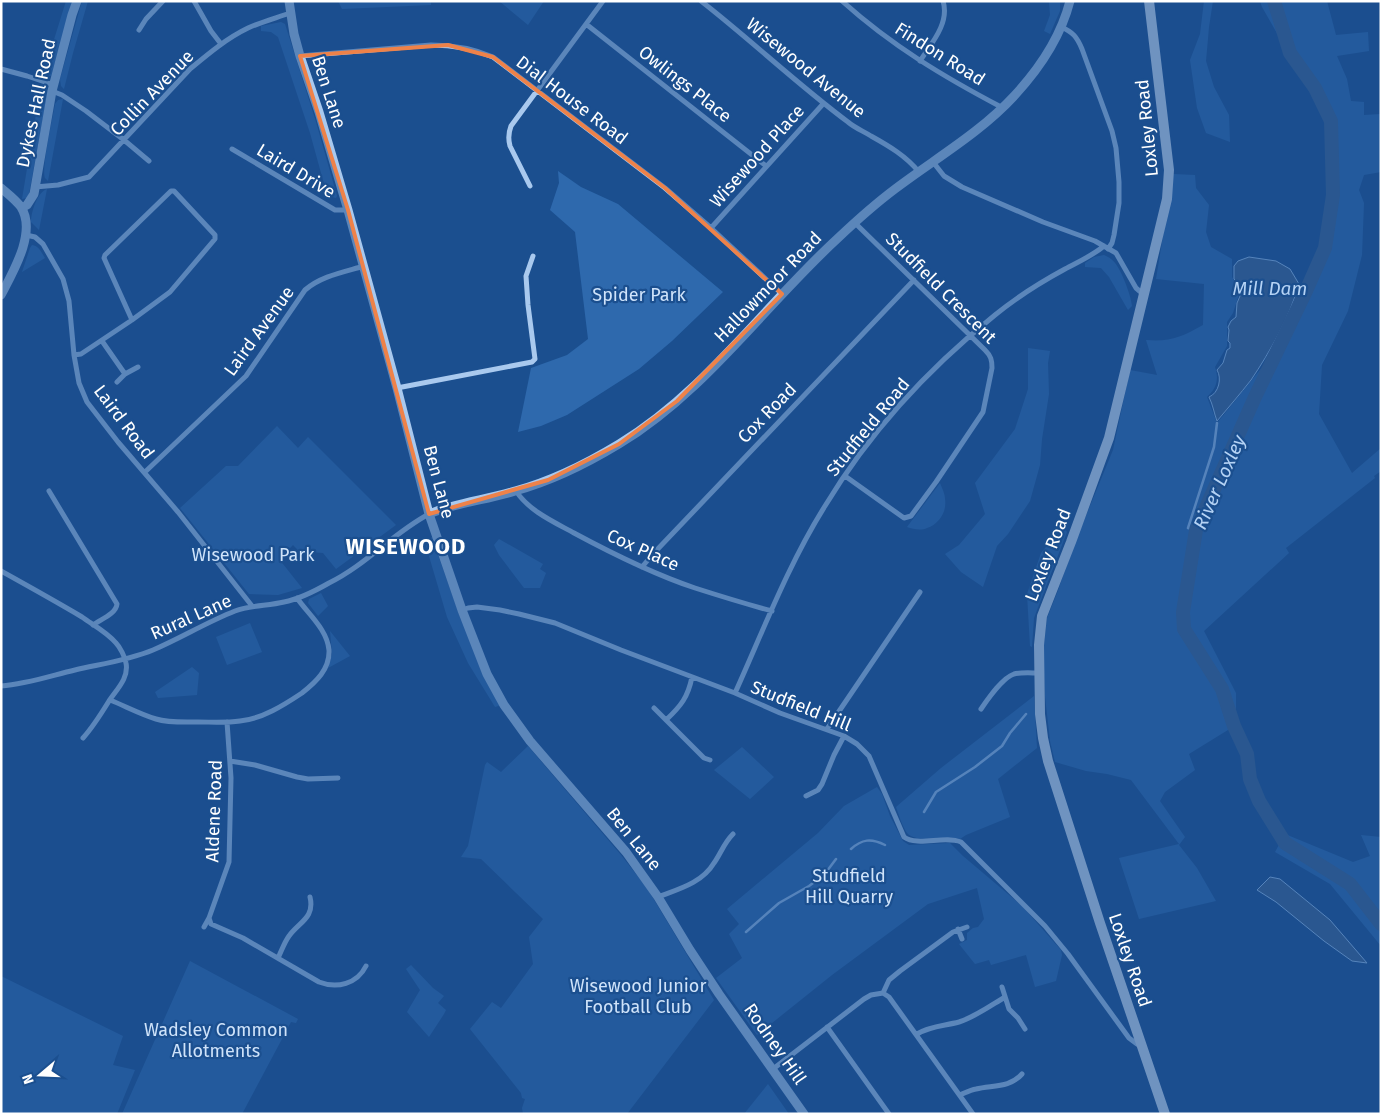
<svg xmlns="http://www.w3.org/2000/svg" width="1382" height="1115" font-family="'Fira Sans',sans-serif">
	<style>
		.green { fill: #2e69ad }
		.water { fill: #3c6290; stroke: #9cc4f0 }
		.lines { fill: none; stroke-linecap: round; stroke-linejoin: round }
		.stream { stroke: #9cc4f0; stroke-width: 2.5 }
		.river { stroke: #3c6290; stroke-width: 14 }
		.minor { stroke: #a9c9ee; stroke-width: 5 }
		.tertiary { stroke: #a9c9ee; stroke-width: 9 }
		.secondary { stroke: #d6e6fa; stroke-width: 10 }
		.marked { fill: none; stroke: #ee8249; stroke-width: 4; stroke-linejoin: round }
		.labels { text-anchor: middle; stroke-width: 4.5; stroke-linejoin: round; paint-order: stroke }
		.street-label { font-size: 18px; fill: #fff; stroke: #1b4f8f }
		.park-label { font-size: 18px; fill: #cfe3fa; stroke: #1b4f8f }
		.water-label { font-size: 19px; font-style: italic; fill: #b5d3f5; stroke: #1b4f8f }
		.district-label { font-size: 22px; font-weight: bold; letter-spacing: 1px; fill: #fff; stroke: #1b4f8f }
	</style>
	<rect width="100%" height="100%" fill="#1b4f8f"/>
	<path class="green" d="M66,1H73L51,76L43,75Z
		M82,1H88L73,53L64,89L61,86L60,79Z
		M338,1H431V5L342,9Z
		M499,1H544L528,25Z
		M1049,1H1060V11L1050,34L1044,31L1050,15Z
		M1204,1H1213L1209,27L1206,61L1214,87L1229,115L1230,142L1206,133L1197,108L1190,60L1200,34Z
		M1260,1H1327L1336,35L1368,32L1369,51L1337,56L1347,79L1351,101L1364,102V115L1381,114V172L1364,175L1359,190L1364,203L1362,255L1348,311L1322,365L1319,414L1352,473L1381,448V471L1374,476L1375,478L1286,548L1289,553L1204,631L1236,693V725L1189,754L1195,770L1165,792L1160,801L1185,837L1179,845L1197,868L1216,901L1139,919L1119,858L1179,844L1131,780L1107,774L1086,771L1055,762L1050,741L1045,696L1043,653L1047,618L1057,593L1076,540L1113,450L1130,370L1157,375L1146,340C1170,342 1182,337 1203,325L1204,284L1156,279L1173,174L1195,175L1196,188L1209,205L1206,232L1211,247L1232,259V277L1240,291L1233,313L1227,322V346L1215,367C1219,379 1217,388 1207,397L1217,423L1272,355L1301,295L1309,268L1323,250L1333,191L1334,161L1318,92L1304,69L1287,51L1262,7Z
		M281,22L285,24L316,122L337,196L336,198L332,197L326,191L310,133L278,37L271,32L261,31V26Z
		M41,84L46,87L48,91L29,194L27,198L22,199Z
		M63,99L48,181C47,180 46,179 45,178C41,170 53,116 55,104L58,100Z
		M558,171L581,187L618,204L723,292L672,341L639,369L567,415L541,426L518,432L531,368L567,355L588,339L575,232L550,210L559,183Z
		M47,189L39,230L31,222C31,213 37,192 47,189Z
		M32,245C39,246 41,252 45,258L22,272L30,248Z
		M1104,255C1106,256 1109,257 1111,259C1120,265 1131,295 1132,306L1128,310L1109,277L1101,268L1085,267V263L1094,257Z
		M1028,348L1050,351L1048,363L1049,394L1042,439L1040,465L1030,501L1008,534L997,546L983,587L961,572L945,554L959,545L985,514L975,483L1015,429L1028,389Z
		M277,426L298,448L308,437L396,525L336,569L323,553L299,551L293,545L279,559L302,588L278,595L249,594L180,508L226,466H238Z
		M940,483C942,488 945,494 945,499C947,512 939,524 927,528C921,531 913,529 907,527Z
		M1063,526L1067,532L1034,618L1032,647L1030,646L1027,594L1041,553Z
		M433,535L436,549L460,617L502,705L495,707L468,663L447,617L426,546Z
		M499,539L543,564L540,569L546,573L540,588H524L499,555L494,545Z
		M321,593L328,606L318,616L308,603L309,599Z
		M250,623L262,652L227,665L216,637Z
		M330,631L350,656L328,668L332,654Z
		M192,667L199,673L197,695L158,698L155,692Z
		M1034,696L1037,748L998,779L1010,817L966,835L960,839C946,835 916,844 907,833C902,826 899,815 896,807L941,768Z
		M528,746L621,855L647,888L714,1000L627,1114H523L522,1108L525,1099L522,1098L521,1093L470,1029L492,1002L501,1008L533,964L529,937L543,919L481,859L461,857L468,846L485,765L487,762L501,772Z
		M742,747L774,777L750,799L714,770Z
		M877,787L882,794L890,816L903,841L909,845L950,843L963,856L1022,906L1061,950L1062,955L1056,981L1035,987L1026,955L991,965L989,960L975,964L959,944L967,940V933L973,928L978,927L984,919L977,888L928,904L832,975L757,1035L716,978L742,958L729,934L739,924L727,909L818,833L844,806Z
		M1285,834L1353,862L1370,856L1361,835L1381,837V946L1330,884L1275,852Z
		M190,961L298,1019L296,1023L291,1022L242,1114H122Z
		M411,965L433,988L444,996L438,1003L446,1010L444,1014L429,1037L407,1012L420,990L406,969Z
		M1,976L123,1036L113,1065L135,1070L117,1114H1Z
		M768,1084L789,1114H744Z"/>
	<path class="water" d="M1249,257L1276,261L1290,269L1299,284C1290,316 1270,352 1251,380C1240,394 1228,408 1217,421C1214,413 1213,405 1209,397C1219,393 1222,378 1217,370L1223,363L1227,350L1230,348V343L1228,341L1229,330L1228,327L1231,321L1236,317L1237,303L1243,289L1234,279V266L1238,261Z
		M1270,877L1280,879L1330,920L1367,963L1352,961L1324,941L1276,902L1257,890Z"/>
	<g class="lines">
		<path class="stream" d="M1302,285L1308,287
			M1196,530L1188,528L1214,447L1217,423
			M924,812L936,792L975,767L1002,746L1010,733L1026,714
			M851,849C862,839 871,838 885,845
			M746,932L779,903L809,886L824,875L836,859"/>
		<path class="river" d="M1274,1L1290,53L1315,88L1331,121L1333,195L1325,248L1306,291L1255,397L1196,530L1183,612L1184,629L1222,689L1234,726L1247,754L1250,779L1259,801L1285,843L1350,884L1381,924"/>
		<path class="minor" d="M194,1L211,31L221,44
			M701,1C751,40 797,84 848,122C855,128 863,131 871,136C889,146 906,156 919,172
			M842,1C892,46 944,77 1003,108
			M586,24L766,166
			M1061,27C1073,32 1077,37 1082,49L1112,131L1116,148L1119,182V203L1114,235L1112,243L1108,249
			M139,30L146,19L163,1
			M300,56L431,45C454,45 472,48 493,57L665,188L711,228L782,294
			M920,61C931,44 950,23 943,1
			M1,69L27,76L54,85
			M52,91L62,95L86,111L124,140L149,161
			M232,149L335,210H348
			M933,162L944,176L962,187L1043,222L1095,241L1116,253L1136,288L1143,294
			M530,186L510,146C508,139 508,134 511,126L603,1
			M35,187L58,185L89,177L190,69C208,54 227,38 248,28C261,22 276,18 290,13
			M711,228L823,104
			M26,235L35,237L43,244L63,279L69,301L74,355L79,383L87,402L118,442L178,512L252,606
			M102,341L125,374
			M74,355L81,354L132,320L104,258L105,255L171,191H174L215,235V239L170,292L132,320
			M117,382L125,374L138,367
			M397,388L532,362L535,359L528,305L526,276L533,256
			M145,472L246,376L305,290C321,276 344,272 364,266
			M845,476L904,518L911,516L936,482L983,412L992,368C992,360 991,356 985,350L855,223
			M49,491L117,604C116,614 101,619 93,625
			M516,491C529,511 554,522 574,533C613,554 653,574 695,588C720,596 746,604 772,611
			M642,567L653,554L914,280
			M1,571C28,586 55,601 82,617C93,625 107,632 116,643C120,647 125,657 126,663C129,678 117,689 109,701C101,714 93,727 83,738
			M462,610L468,608L477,607L500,610L519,614L555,623L621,650L735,693L780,713L844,736L857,744L869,756L904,837C918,847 944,835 961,842L1045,926L1068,954L1129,1038L1137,1044L1141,1045
			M1,686C27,684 50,676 75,670C101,664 129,660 153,650C181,638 207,622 235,611C251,605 268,606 284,602C300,599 315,591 329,583C366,565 393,533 429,514
			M735,693C763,631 788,565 825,506C869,433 929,368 995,315C1017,297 1041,282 1065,269C1078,262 1092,256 1104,246
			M110,700C125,706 140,714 156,719C169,723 184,722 198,722C212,722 226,723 240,721C262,719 284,705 302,693C316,682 330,669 329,650C327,629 308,614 297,598
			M654,708L704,758L710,760
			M981,709C988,699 1002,678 1014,674C1022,672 1031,673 1039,673
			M666,720C681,706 688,697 692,677
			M827,729L920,592
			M230,761L255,765L297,777L308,779L338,778
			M806,796L818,790L822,784L834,755L844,736
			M658,897C679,889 702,883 714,863C721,853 724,843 733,834
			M209,918L211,924L243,938L319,982C337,989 357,984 366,966
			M204,927L209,918L229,862L231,778L227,722
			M958,929L962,939
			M278,958C282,950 284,943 289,936C299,922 315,918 310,897
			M1002,987L1009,1009L1018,1018L1025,1029
			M883,993L889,980L900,971L953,932L967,927
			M827,1027L889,1114
			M917,1034C930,1026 944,1026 959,1022C975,1017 990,1006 1005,997
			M773,1069L864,999L871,995L883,993L889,997L973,1114
			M960,1095C965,1093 970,1090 976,1089C992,1085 1010,1088 1022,1074"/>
		<path class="tertiary" d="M289,1L294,34L300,56L319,112L348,210L397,388L429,514L462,610L487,674L504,705L530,741L626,852L658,897L690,950L719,994L804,1114
			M1,188C8,194 16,200 21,207C37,232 13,272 1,295
			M22,208L27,205L34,194L52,91L72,15L77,1
			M429,514C457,502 487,500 515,491C552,481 586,464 619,444C705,392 764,306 837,239C856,221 875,204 895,189C936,158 980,133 1015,95C1039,69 1061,36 1070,1"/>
		<path class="secondary" d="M1149,1L1169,170L1167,199L1109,438L1071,542L1042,616L1039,645L1040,714L1043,738L1048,761L1100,923L1165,1114"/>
	</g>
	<path d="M0 0H1382V1115H0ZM448,45L493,57L665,188L782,294L677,401L619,444L548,480L429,514L348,210L300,56Z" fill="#1b4f8f" fill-opacity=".55" fill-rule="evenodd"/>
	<path class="marked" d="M448,45L493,57L665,188L782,294L677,401L619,444L548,480L429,514L348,210L300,56Z"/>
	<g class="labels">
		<g class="street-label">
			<text transform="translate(940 54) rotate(32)" y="6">Findon Road</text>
			<text transform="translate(806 68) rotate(39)" y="6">Wisewood Avenue</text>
			<text transform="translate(685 84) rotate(38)" y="6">Owlings Place</text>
			<text transform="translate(329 92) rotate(72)" y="6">Ben Lane</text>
			<text transform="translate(152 93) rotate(-46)" y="6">Collin Avenue</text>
			<text transform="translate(572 100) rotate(37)" y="6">Dial House Road</text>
			<text transform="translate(36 103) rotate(-78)" y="6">Dykes Hall Road</text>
			<text transform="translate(1147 128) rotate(-96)" y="6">Loxley Road</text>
			<text transform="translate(757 156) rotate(-48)" y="6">Wisewood Place</text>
			<text transform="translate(296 171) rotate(31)" y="6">Laird Drive</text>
			<text transform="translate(768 287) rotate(-46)" y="6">Hallowmoor Road</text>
			<text transform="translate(941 288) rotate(45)" y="6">Studfield Crescent</text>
			<text transform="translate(259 331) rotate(-54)" y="6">Laird Avenue</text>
			<text transform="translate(767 413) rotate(-46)" y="6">Cox Road</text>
			<text transform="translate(124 422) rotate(53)" y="6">Laird Road</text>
			<text transform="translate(868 427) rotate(-51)" y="6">Studfield Road</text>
			<text transform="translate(439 482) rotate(75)" y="6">Ben Lane</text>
			<text transform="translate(643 550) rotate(24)" y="6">Cox Place</text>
			<text transform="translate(1048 555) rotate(-69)" y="6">Loxley Road</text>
			<text transform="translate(191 617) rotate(-24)" y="6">Rural Lane</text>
			<text transform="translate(801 706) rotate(22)" y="6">Studfield Hill</text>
			<text transform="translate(214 811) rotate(-88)" y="6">Aldene Road</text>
			<text transform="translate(634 839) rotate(51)" y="6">Ben Lane</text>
			<text transform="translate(1130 960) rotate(71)" y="6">Loxley Road</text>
			<text transform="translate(775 1044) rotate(55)" y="6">Rodney Hill</text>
		</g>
		<g class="park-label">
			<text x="639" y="301">Spider Park</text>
			<text x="253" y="561">Wisewood Park</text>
			<text x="849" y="882">Studfield<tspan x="849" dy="21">Hill Quarry</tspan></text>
			<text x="638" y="992">Wisewood Junior<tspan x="638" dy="21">Football Club</tspan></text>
			<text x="216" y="1036">Wadsley Common<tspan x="216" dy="21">Allotments</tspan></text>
		</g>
		<g class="water-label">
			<text x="1270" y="295">Mill Dam</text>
			<text transform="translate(1219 482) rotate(-66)" y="7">River Loxley</text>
		</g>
		<g class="district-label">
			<text x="406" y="554">WISEWOOD</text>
		</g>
	</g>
	<rect width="1382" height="1115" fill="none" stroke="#ffffff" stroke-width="5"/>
	<g transform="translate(40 1075) rotate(251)" stroke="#1b4f8f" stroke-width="4" paint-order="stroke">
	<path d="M0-4L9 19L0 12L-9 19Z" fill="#ffffff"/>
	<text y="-8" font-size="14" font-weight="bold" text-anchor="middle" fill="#ffffff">N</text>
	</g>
</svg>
